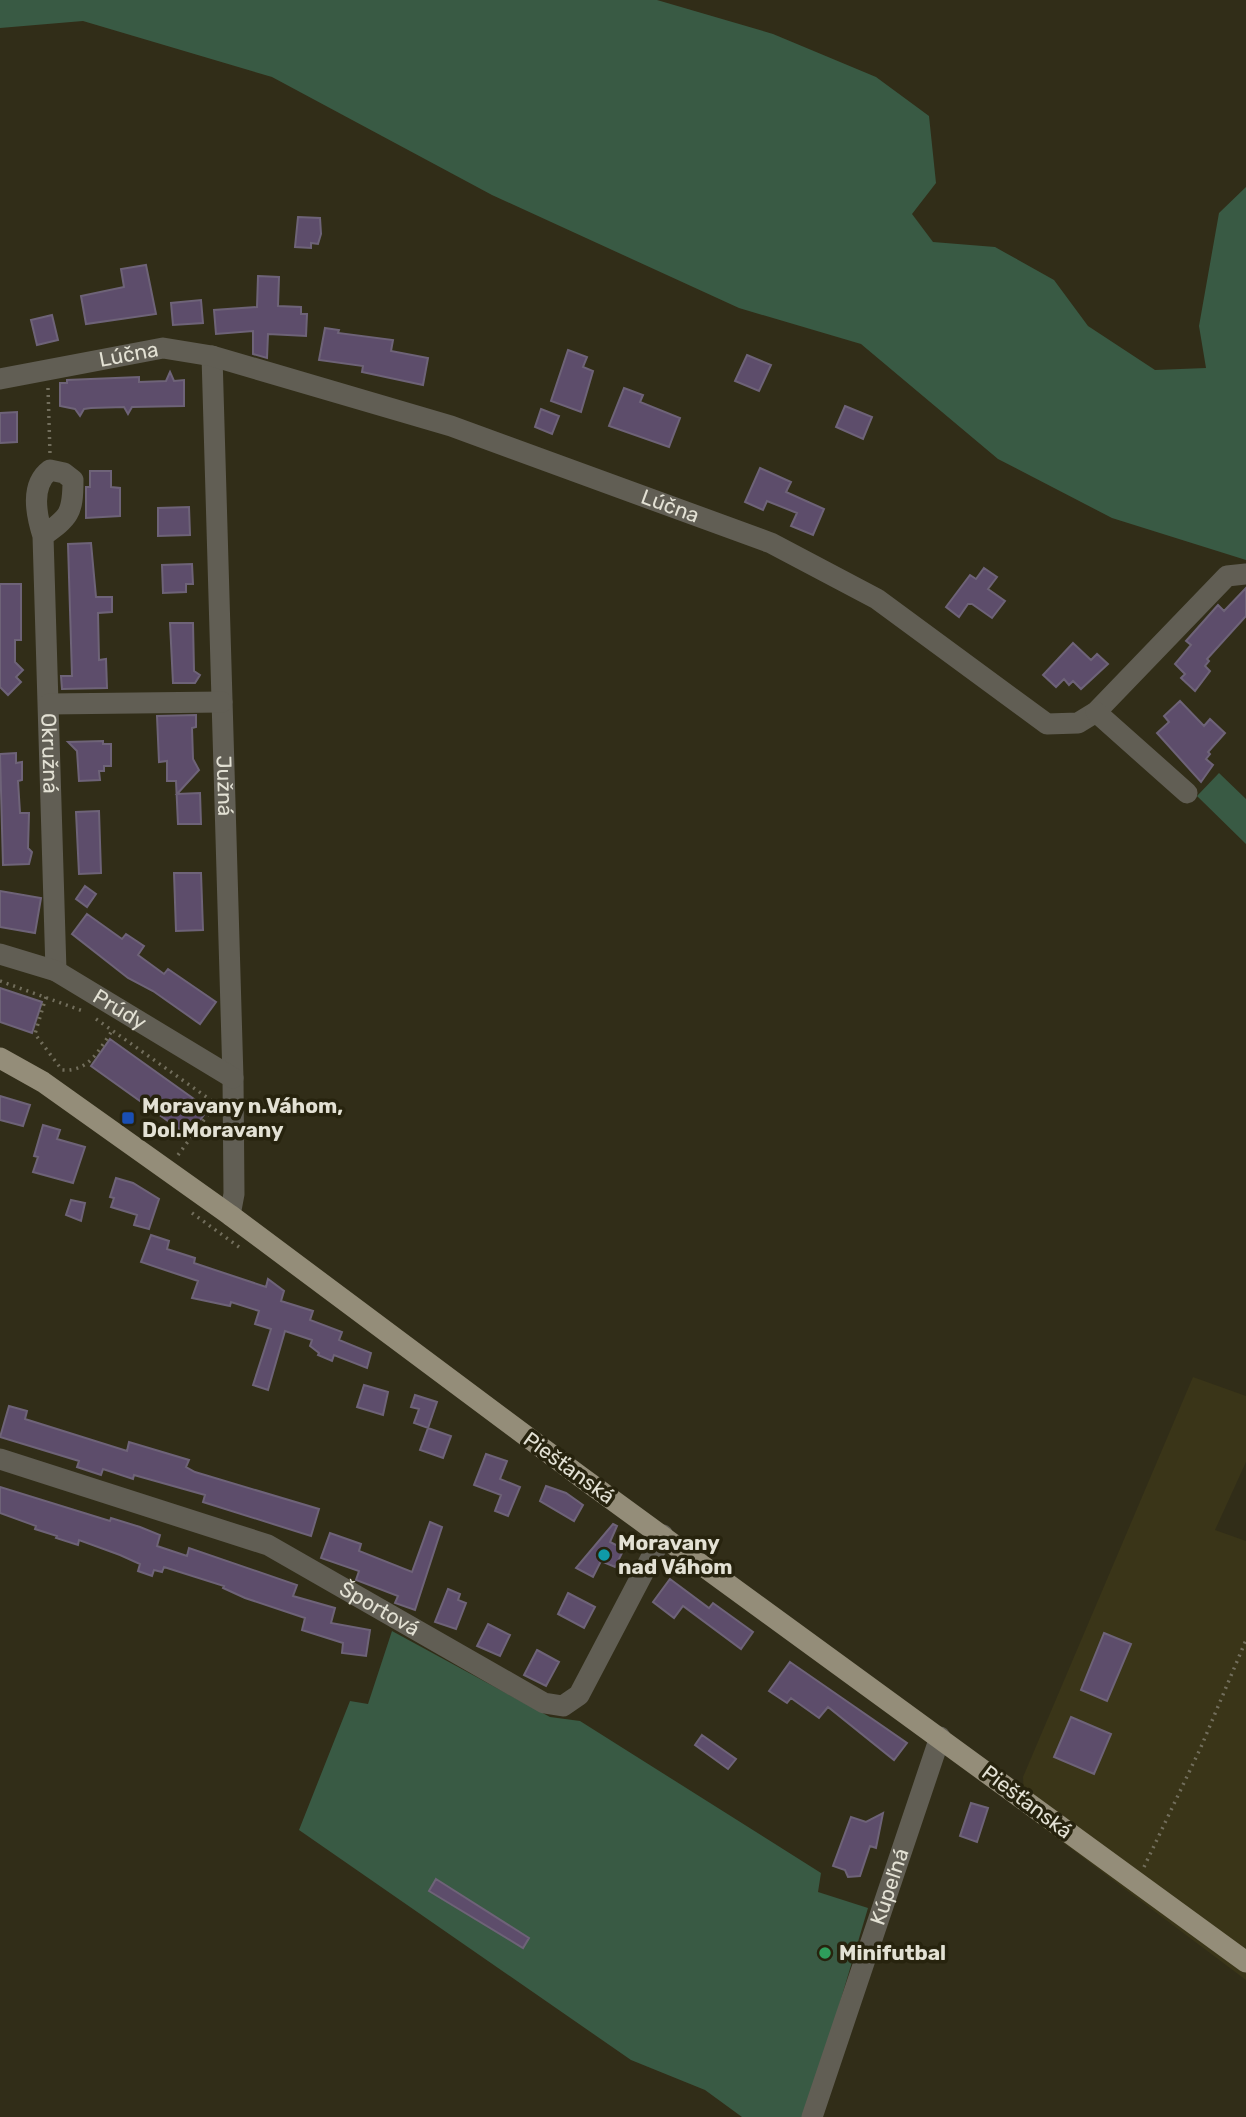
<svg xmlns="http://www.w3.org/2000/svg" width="1246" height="2117" font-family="Rubik,sans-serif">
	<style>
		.built { fill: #3a3518 }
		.green { fill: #395a44 }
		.building { fill: #5d4d6b; stroke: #6e6378; stroke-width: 2 }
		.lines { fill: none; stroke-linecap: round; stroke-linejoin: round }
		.path { stroke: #726e5c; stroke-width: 3.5; stroke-dasharray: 2 5; stroke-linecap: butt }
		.minor { stroke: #615e54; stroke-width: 21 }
		.major { stroke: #948d79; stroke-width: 21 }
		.transit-dot { fill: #1a4fb4; stroke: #27230e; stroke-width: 2.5 }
		.culture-dot { fill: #0f9aa8; stroke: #27230e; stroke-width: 2.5 }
		.leisure-dot { fill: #2e9e5b; stroke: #27230e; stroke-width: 2.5 }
		.labels { text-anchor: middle; stroke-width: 7; stroke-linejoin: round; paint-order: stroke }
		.street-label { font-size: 21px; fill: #e3e1d4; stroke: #27230e }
		.poi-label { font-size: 21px; font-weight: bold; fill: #e3e1d4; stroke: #27230e; text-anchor: start }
	</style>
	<rect width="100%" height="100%" fill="#312d18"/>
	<path class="built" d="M1193,1377L1246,1396V1462L1215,1530L1246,1541V1980L1025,1814L1023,1777Z"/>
	<path class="green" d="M0,0H657L773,34L876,77L929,116L936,183L912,214L933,242L995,247L1054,280L1088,326L1155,370L1206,368L1199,326L1219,213L1246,187V560L1112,518L998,459L861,344L739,308L492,195L272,77L83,21L0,28Z
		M1219,773L1246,799V844L1197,796Z
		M392,1631L550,1717L580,1721L821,1873L818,1892L868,1908L806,2117H742L705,2090L631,2060L299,1830L350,1701L368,1704Z"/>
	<path class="building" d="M298,217L320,218L321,234L318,244L311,243V248L295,247Z
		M146,265L156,314L86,324L81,296L124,287L121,269Z
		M258,276L279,277L278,306L301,307V314H307L306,336L268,334L267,358L253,354V331L216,334L214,310L257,307Z
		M201,300L203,323L173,325L171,303Z
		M52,315L58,340L37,345L31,320Z
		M325,328L339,330L338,333L393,340L391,351L428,358L423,385L362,372L363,366L319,360Z
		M568,350L587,357L583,367L593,371L581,412L551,401Z
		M747,355L771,365L759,391L735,381Z
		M170,372L174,381L184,380V406L132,407L128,414L124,407L91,408L84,409L80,416L75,409L60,406V383H67V380L139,377V382L166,381Z
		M624,388L643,395L640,402L680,418L669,447L609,426Z
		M845,406L872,417L863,439L836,427Z
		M541,409L559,416L552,434L535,427Z
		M17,412V442L0,443V413Z
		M760,468L791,482L786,492L824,509L813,535L791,526L797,513L767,501L763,510L745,502Z
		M90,471H111V487L120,488V516L86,518V487H90Z
		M189,507L190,535L158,536V508Z
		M91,543L96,597H112V612L98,613L99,660L106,659L107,688L62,689L61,676H72L68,544Z
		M192,564L193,584H186V592L163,593L162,565Z
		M984,568L997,577L988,589L1005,601L992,618L972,604H968L959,617L946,607L970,575L976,579Z
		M0,584H21V640H15V662L23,670L16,677L21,682L8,695L0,687Z
		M1246,588V616L1207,659L1209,661L1205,666L1210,671L1195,691L1181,678L1185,674L1175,664L1191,645L1186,641L1218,605L1224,611Z
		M170,623H193L194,671L200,675L195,683H173Z
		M1073,643L1091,660L1097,654L1108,664L1081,689L1073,681L1069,685L1064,679L1056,687L1043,675Z
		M1180,701L1204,726L1210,719L1225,733L1208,752L1210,754L1206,759L1213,765L1201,782L1157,733L1169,722L1164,716Z
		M196,715V727L192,728L193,759L199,770L177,794L200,793L201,824H178L176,781H167V761L159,762L157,716Z
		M103,741V744H111V766H104V771H99L100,780L79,781L77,751L68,742Z
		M16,753V763L22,762V780L18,781L20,813H29L28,848L32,852L29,864L3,865L0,754Z
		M99,811L101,873L79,874L76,812Z
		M174,873H201L203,930L176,931Z
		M85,886L96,894L87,907L76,899Z
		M0,891L41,898L35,933L0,927Z
		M87,914L122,939L126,934L144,946L138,955L164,974L168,969L216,1002L200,1024L153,991L128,978L72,934Z
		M0,988L42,1002L32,1033L0,1022Z
		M110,1039L208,1109L189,1136L91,1066Z
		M0,1096L30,1105L23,1126L0,1120Z
		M43,1125L60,1130L57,1139L85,1147L73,1183L33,1172L38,1157L34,1156Z
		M116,1178L133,1183L159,1199L149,1229L134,1225L137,1215L111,1207L114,1198L110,1197Z
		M71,1200L85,1203L81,1221L66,1215Z
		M151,1235L169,1241L167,1249L195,1258L194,1263L266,1287L268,1279L284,1291L281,1301L313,1311L310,1320L342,1332L339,1340L371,1353L367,1368L334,1355L332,1361L318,1355L319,1353L310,1346L312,1340L285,1331L268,1390L253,1385L271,1329L255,1324L259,1311L231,1302L230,1306L192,1298L198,1281L141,1262Z
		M364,1385L388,1392L383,1415L357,1407Z
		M415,1395L437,1402L428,1428L414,1423L419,1409L411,1407Z
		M9,1406L27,1411L25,1419L127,1451L129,1442L189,1460L186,1467L195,1472L319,1509L311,1536L203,1502L205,1495L134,1475L133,1479L103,1469L101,1475L77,1467L79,1461L0,1437Z
		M428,1428L451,1436L443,1458L420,1450Z
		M486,1454L507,1461L500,1479L520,1487L508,1516L495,1511L501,1495L474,1485Z
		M546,1486L566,1493L583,1505L574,1521L540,1501Z
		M0,1487L110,1521L111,1518L140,1527L160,1535L157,1546L187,1556L189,1548L297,1585L293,1596L335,1608L331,1623L370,1630L366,1656L342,1653L343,1643L302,1630L305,1618L245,1598L223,1588L224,1586L164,1567L162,1572L154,1570L152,1576L138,1571L140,1564L120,1555L79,1540L78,1545L56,1538L57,1536L35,1529L36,1526L0,1513Z
		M430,1522L442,1527L415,1610L395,1603L398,1596L356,1580L359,1571L321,1558L330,1533L361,1544L359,1551L412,1572Z
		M613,1524L617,1526L610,1542L624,1549L615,1567L601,1561L593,1577L576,1568Z
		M670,1579L709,1608L713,1603L753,1632L741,1649L683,1606L674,1618L653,1602Z
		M448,1589L460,1594L458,1600L466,1603L456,1629L435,1622Z
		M568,1593L595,1607L584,1628L558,1614Z
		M488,1624L510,1635L500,1656L477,1646Z
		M1104,1633L1131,1644L1107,1701L1081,1690Z
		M537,1650L559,1662L546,1686L524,1675Z
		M790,1662L907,1743L894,1760L828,1707L819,1718L791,1698L787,1703L769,1691Z
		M1071,1717L1111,1734L1094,1774L1054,1757Z
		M702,1735L736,1759L728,1769L695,1745Z
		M971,1803L988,1808L977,1842L960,1836Z
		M883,1813L876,1848L870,1846L860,1876L848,1877L845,1870L833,1866L851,1817L866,1822Z
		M436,1879L529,1938L523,1948L429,1891Z"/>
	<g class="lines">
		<path class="path" d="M48,388L50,454
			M0,981L83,1011
			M46,997L35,1034L62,1070C89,1072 98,1051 112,1031
			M96,1019L215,1103
			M178,1155L215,1105
			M192,1213L239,1247
			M1144,1867L1201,1747L1246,1640"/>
		<g class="minor">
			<path id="s1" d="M212,356L233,1078L234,1194L230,1215"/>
			<path id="s2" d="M0,379L163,348L212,356L451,426L771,543L877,599L1047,724L1078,723L1096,712L1227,576L1246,574"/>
			<path id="s3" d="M43,536C36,514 30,485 50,470L64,473L73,480C73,514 69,517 43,536L56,971"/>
			<path d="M49,704L222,702"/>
			<path d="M1096,712L1187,793"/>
			<path id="s4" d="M0,954L56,971L233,1078"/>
			<path id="s5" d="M0,1459L268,1545L544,1703L563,1706L579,1695L663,1535"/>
			<path id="s6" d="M812,2117L940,1737"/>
		</g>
		<path class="major" d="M0,1058L43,1082L230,1215L581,1477L1246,1962"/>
	</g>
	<rect class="transit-dot" x="121" y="1111" width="14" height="14" rx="3.5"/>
	<circle class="culture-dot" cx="604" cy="1555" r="7"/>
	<circle class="leisure-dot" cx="825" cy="1953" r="7"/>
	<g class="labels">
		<g class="street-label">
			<text dy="7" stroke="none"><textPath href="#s2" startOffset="131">Lúčna</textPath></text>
			<text dy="7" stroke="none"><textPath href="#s2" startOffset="698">Lúčna</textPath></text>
			<text dy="7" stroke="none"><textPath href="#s3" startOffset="382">Okružná</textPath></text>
			<text dy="7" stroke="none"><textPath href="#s1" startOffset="430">Južná</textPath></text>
			<text dy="7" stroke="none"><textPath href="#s4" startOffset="133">Prúdy</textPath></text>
			<text transform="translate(569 1468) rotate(36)" y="7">Piešťanská</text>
			<text dy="7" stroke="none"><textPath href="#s5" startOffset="410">Športová</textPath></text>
			<text transform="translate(1027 1802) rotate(37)" y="7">Piešťanská</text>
			<text dy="7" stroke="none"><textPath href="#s6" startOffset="243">Kúpeľná</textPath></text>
		</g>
		<g class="poi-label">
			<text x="142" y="1113">Moravany n.Váhom,<tspan x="142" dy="24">Dol.Moravany</tspan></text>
			<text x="618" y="1550">Moravany<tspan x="618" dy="24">nad Váhom</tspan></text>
			<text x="839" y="1960">Minifutbal</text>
		</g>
	</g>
</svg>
